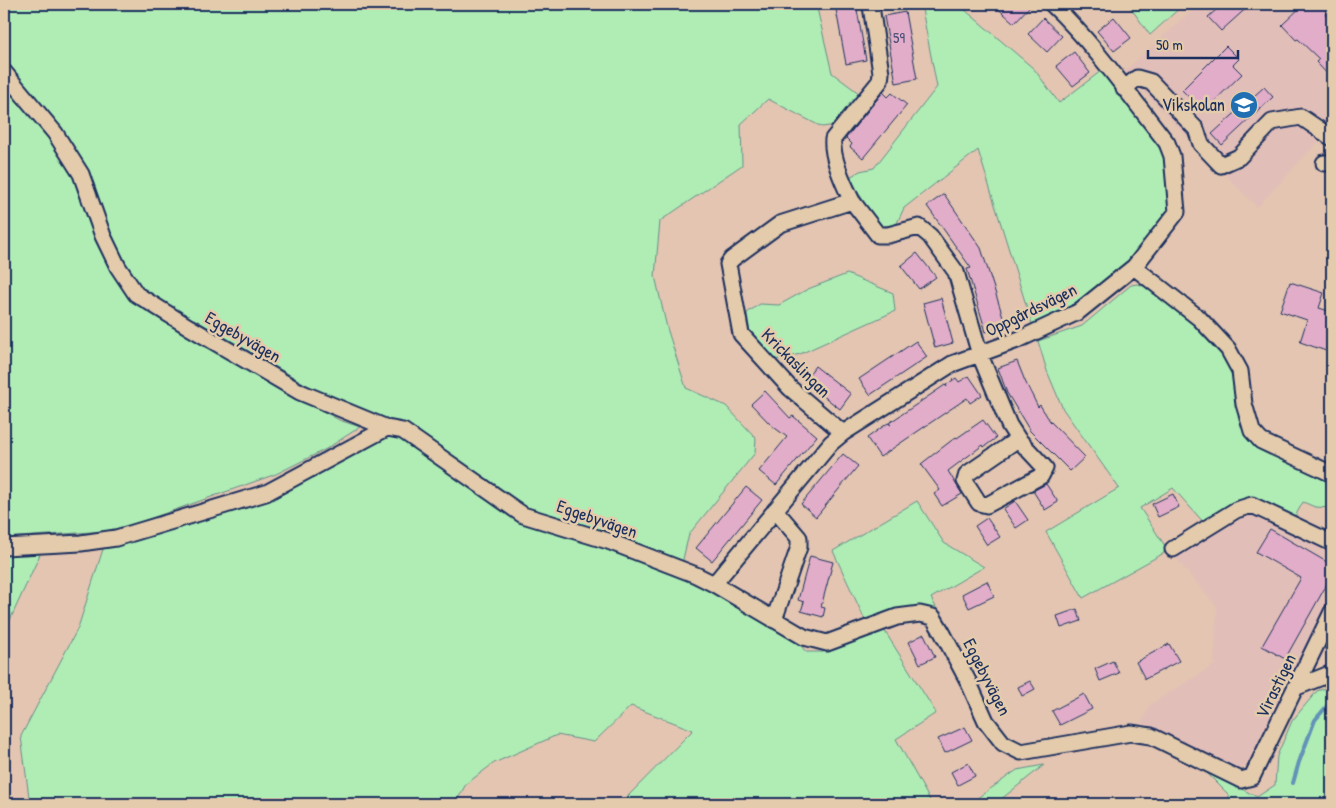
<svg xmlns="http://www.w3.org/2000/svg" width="1336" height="808" font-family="'Patrick Hand',sans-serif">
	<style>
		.built { fill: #e2beb8 }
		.green { fill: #afedb4; stroke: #658e89 }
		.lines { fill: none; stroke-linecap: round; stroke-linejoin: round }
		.stream { stroke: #6293b7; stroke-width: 4 }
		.building { fill: #e1adc9; stroke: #1b2f5e }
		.minor-casing { stroke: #1b2f5e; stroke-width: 19 }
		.minor { stroke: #e3cbab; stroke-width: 15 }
		.labels { text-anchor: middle; stroke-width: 5; stroke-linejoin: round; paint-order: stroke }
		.number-label { font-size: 15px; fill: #4c4e79 }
		.poi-label { font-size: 18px; fill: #1b2f5e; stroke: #e3cbab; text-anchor: end }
		.street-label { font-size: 18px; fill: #1b2f5e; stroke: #e3cbab }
	</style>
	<rect width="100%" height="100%" fill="#e3c5b1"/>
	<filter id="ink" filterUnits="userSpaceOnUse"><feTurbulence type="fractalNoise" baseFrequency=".02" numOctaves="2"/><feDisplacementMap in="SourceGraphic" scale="10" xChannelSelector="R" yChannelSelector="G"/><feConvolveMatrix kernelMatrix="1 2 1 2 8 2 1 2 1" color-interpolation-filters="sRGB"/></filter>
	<g filter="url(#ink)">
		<path class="built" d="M1199,4H1332V146L1319,141L1257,207L1124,72Z
			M1254,510L1332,551V599L1248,765L1235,770L1141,724L1150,705L1214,665L1217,607L1175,557Z"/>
		<path class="green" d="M4,4H816L832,73L860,94L836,125L822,127L768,99L741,124L742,165L660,221L655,276L667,328L686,388L726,406L756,438L755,453L689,534L683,559L692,579L801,646L806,652H823L884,630L936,713L896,739L932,804H625V799L693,730L631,706L594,742L557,735L494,763L466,784L455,804H29V797L21,736L78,628L104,546L269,501L377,440L364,411L314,389L194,319L185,334L339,420L360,427L326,449L276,474L135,524L106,531L4,538Z
			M921,4H958L1034,69L1059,103L1101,71L1158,145L1167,160L1171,201L1168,214L1126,263L1076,302L1061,312L1032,324L978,150L904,208L896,225L882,226L865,204L850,177L860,171L874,168L937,87Z
			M1128,4H1184L1150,35Z
			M847,274L893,293L895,311L800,354L775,360L750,333L747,313L760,304L779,305L808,289Z
			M1138,284L1151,289L1204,329L1224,354L1234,371L1257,445L1332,482V508L1315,507L1303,502L1294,518L1248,499L1206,525L1173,488L1140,508L1165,546L1164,553L1083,598L1046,532L1119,488L1063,409L1047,371L1038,341L1082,326L1131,285Z
			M917,501L944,543L984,567L931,598L939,613L923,606L908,607L866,622L833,551Z
			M42,550L4,633V556Z
			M1332,686V804H1231L1228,794L1203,769L1257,797L1275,785L1277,756L1292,721L1317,691Z
			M1044,765L995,804H969L1017,770Z"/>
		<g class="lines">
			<path class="stream" d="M1293,783L1299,762L1315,720L1332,700"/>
		</g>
		<path class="building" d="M835,4H856L866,60L846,64Z
			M993,4H1032L1014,23Z
			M1223,4H1251L1221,31L1208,17Z
			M1304,4H1332V7L1325,14L1332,22V79L1316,62L1319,59L1298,39L1296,40L1282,25Z
			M905,12L917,79L896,83L884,16Z
			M1114,17L1131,38L1114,51L1097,31Z
			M1043,18L1062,36L1047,52L1028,34Z
			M1226,46L1239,59L1233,65L1242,74L1203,112L1182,90Z
			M1074,52L1090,73L1073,86L1056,66Z
			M1264,87L1273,97L1222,145L1212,134Z
			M883,92L888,97L892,93L907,105L863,158L850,147L852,144L846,138Z
			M944,194L981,248L1006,326L986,332L967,269L971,268L927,206Z
			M917,253L936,277L919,289L901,266Z
			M1290,282L1324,293L1319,308L1332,312V353L1300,342L1307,320L1280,311Z
			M941,298L953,343L935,348L923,303Z
			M916,341L927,357L870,395L859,379Z
			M1017,361L1025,381L1038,407L1040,405L1050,421L1085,457L1070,471L1030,431L1007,393L998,368Z
			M815,366L851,394L840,409L804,381Z
			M969,376L982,395L970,403L967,398L880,457L867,438L888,423L891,425L889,423L945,385L947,387L946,385L956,378L959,382Z
			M765,391L790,418L793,416L817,436L776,485L759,471L787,437L771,425L751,404Z
			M983,420L996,438L984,447L983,445L948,471L962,494L942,506L934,494L940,490L921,464L956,437L957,438Z
			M843,454L858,466L816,517L801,504Z
			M1046,484L1058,502L1045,510L1033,491Z
			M746,487L762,500L712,561L696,548Z
			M1173,494L1179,507L1158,517L1152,504Z
			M1015,501L1028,520L1016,528L1003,509Z
			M987,518L1000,537L987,545L975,526Z
			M1270,529L1332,565V575L1285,659L1262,646L1301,578L1256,552Z
			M810,556L833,562L821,607L825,608L823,617L801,611L804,602L798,600Z
			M987,581L994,596L969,608L962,594Z
			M1077,609L1081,621L1061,628L1057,616Z
			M924,634L935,657L920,664L909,642Z
			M1169,644L1179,661L1145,679L1136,662Z
			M1113,661L1119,673L1100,681L1095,669Z
			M1030,681L1035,689L1022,696L1018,687Z
			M1084,694L1092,709L1060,725L1052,711Z
			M965,727L972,740L945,753L938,739Z
			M968,763L975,776L958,785L951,772Z"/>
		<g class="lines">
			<defs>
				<path id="minor" d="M1052,4C1095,45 1130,96 1167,143L1172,156L1177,212L1134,267
					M4,72L55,133L81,174L103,236L118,267L136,294L189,327L300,392L387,428L403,431L523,515L608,541L696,575L714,584L804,637L827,643L897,617L920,614L933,617L942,632L968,681L986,721L1003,743L1021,752L1131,733L1151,736L1241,780L1252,777L1332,612
					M1124,89L1137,78L1151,82L1196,129L1201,144L1221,165L1239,157L1272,122L1301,117L1332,138
					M1324,163H1332
					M852,201C844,185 831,157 833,139L880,81L881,73L871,6L873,4
					M843,433L790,388L741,334L728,264L732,259L780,224L852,201L878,235H888L919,227L930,236L956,272L980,355L1009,425L1018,439L967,474L965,481L979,503L987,505L1041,476L1045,468L1018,439
					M4,547L81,543L116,538L266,493L387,428
					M1173,549L1236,510L1252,505L1332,543
					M714,584L831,443L843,433L952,364L1020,339L1078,312L1134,267L1199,318L1228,349L1240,371L1244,404L1252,431L1261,441L1332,474
					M774,620L799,547V538L775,510
					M1297,687L1332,673"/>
			</defs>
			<use href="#minor" class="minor-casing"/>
			<use href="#minor" class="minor"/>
		</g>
	</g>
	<defs>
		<symbol id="school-disc" viewBox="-11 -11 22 22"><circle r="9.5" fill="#1f6fb2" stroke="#e3cbab"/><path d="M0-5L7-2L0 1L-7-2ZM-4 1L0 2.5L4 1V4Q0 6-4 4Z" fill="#fff"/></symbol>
	</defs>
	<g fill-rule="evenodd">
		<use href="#school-disc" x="1228" y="89" width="32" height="32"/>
	</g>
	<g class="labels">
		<g class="number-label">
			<text x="899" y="43">59</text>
		</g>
		<g class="poi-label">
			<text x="1225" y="111">Vikskolan</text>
		</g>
		<g class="street-label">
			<text transform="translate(1031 310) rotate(-26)" y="6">Oppgårdsvägen</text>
			<text transform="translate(243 337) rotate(30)" y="6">Eggebyvägen</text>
			<text transform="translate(796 363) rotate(45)" y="6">Krickaslingan</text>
			<text transform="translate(597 519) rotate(19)" y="6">Eggebyvägen</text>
			<text transform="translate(987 677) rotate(63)" y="6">Eggebyvägen</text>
			<text transform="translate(1276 686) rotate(-64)" y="6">Virastigen</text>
		</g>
	</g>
	<rect width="1336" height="808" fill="none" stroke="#e3cbab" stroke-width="20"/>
	<rect x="10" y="10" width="1316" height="788" fill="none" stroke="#1b2f5e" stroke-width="2" filter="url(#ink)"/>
	<path d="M1148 50v8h90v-8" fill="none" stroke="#1b2f5e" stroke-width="2.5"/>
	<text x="1156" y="50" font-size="15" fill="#1b2f5e" stroke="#e3cbab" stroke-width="4" paint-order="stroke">50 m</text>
</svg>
